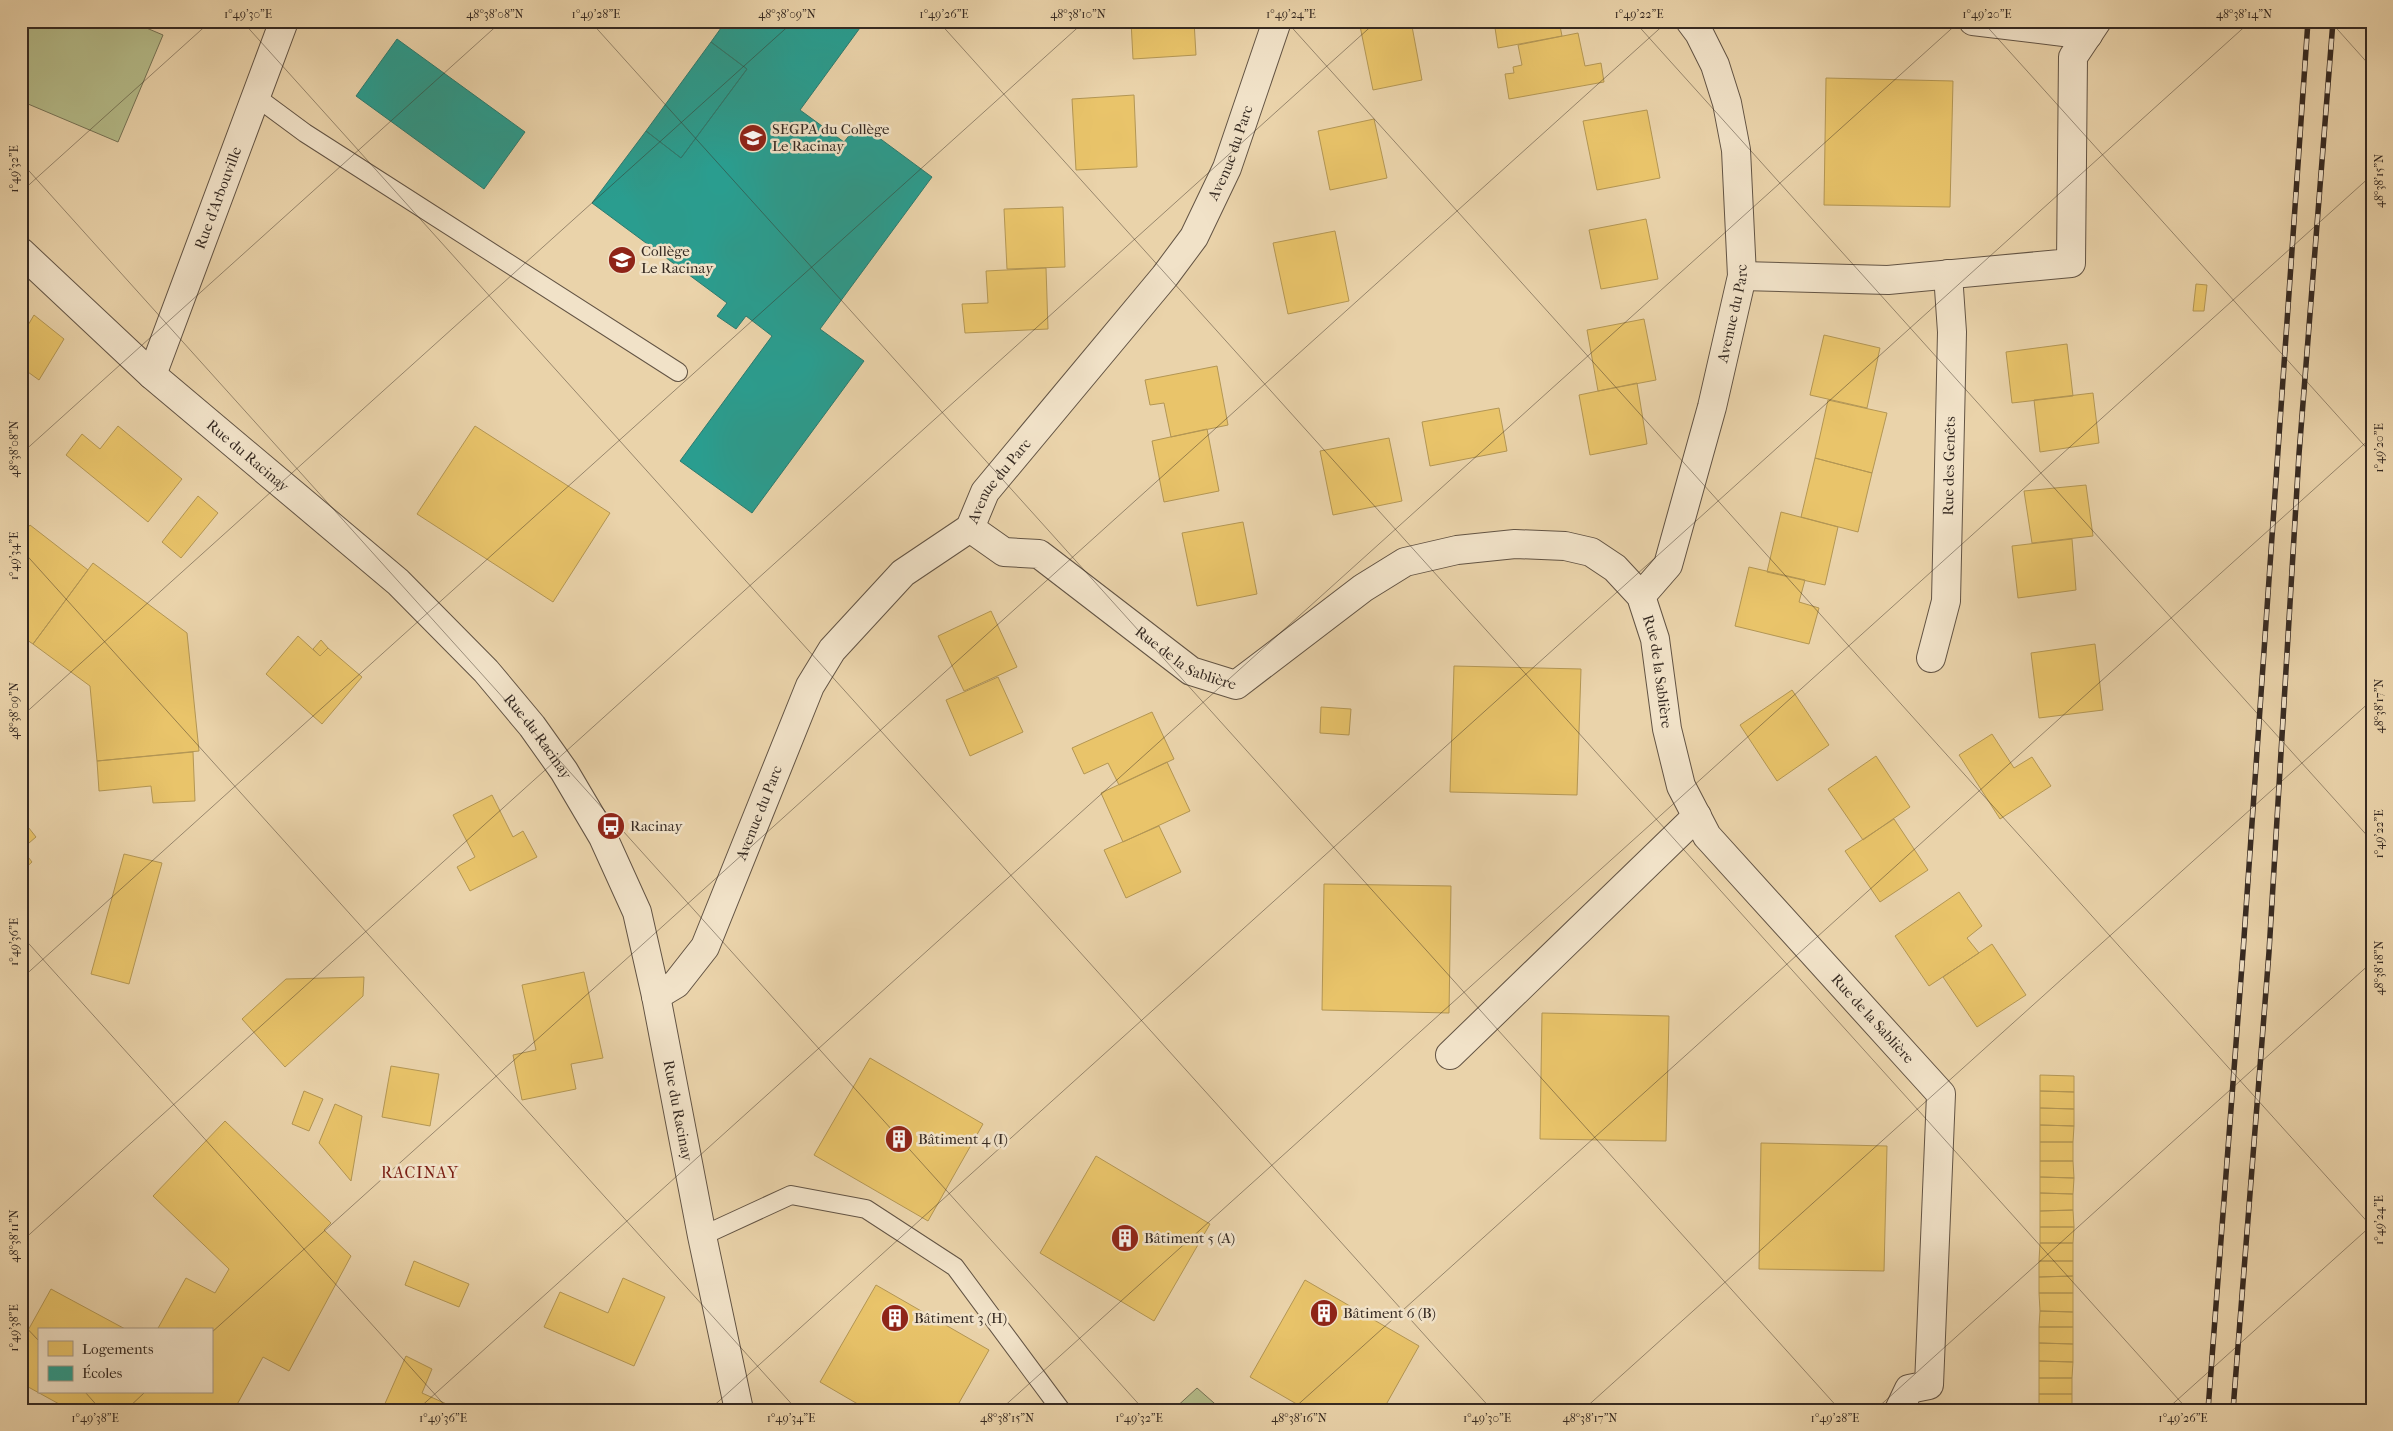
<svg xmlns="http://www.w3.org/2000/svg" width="2393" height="1431" font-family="'IM FELL French Canon',serif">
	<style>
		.green { fill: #b5bc8a; stroke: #767356 }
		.homes { fill: #e9c46a; stroke: #b39654 }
		.schools { fill: #2a9d8f; stroke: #2e7a6e }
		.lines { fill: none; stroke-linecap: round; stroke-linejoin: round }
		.service-casing { stroke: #635444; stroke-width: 20 }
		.minor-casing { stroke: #635444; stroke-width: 30 }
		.service { stroke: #f1e2c8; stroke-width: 18 }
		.minor { stroke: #f1e2c8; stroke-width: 28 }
		.rail-casing { stroke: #362a22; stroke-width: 5.5 }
		.rail { stroke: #f1e2c8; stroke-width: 4; stroke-dasharray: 11; stroke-linecap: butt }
		.ticks { fill: none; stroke: #362a22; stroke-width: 1; stroke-opacity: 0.45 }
		.labels { text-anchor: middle; stroke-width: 5; stroke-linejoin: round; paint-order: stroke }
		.poi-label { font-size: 15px; fill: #362a22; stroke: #f1e2c8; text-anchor: start }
		.street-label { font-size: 15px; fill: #362a22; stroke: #f1e2c8 }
		.neighbourhood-label { font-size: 16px; letter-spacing: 1px; fill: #7a1f14; stroke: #f1e2c8 }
		.neatline { fill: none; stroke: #362a22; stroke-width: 2 }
		.ticks-label { font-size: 12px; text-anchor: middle; fill: #362a22 }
	</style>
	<rect width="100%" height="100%" fill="#ead3aa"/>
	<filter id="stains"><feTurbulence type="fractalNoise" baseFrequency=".004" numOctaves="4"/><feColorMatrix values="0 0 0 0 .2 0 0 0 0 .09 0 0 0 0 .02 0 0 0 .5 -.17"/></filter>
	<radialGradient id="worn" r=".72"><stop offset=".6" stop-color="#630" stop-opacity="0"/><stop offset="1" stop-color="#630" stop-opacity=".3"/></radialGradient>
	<path class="green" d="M21,21H130L163,35L118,142L21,101Z
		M1197,1388L1222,1410H1173Z"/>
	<path class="homes" d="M1131,21H1194L1196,55L1133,59Z
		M1359,21H1411L1422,80L1373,90Z
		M1494,21H1559L1562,36L1498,48Z
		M1578,33L1585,66L1601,63L1604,82L1509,99L1505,74L1514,73L1513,67L1522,65L1518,45Z
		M1826,78L1953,81L1950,207L1824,205Z
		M1134,95L1137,167L1076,170L1072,99Z
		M1647,110L1660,178L1597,190L1583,121Z
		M1374,119L1387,178L1330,190L1318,131Z
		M1063,207L1065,267L1007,269L1004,209Z
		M1646,219L1658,279L1601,289L1589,230Z
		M1335,231L1349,301L1288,314L1273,243Z
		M1046,268L1048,329L965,333L962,304L988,303L986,271Z
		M2196,284L2207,285L2204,311H2193Z
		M34,315L64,339L39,380L21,367V337Z
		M1644,319L1656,380L1598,391L1587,330Z
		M1824,335L1880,348L1867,408L1810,395Z
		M2067,344L2073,396L2012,403L2006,352Z
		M1217,366L1228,425L1171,437L1164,403L1150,405L1145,380Z
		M1637,383L1647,444L1590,455L1579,395Z
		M2093,393L2099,443L2040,452L2034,400Z
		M1828,400L1887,413L1872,473L1815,458Z
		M1499,408L1507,451L1430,466L1422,422Z
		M118,426L182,479L148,522L66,455L82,434L100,449Z
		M475,426L610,513L553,602L417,514Z
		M1207,429L1219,491L1164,502L1152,441Z
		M1389,438L1402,501L1333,515L1320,451Z
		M1815,458L1872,473L1858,532L1801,517Z
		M2086,485L2093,536L2032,543L2024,491Z
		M198,496L218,513L181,558L162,542Z
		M1781,512L1838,527L1825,585L1767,572Z
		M1243,522L1257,594L1197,606L1182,533Z
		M30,525L88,570L33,644L21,636V536Z
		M2072,539L2076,590L2018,598L2012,546Z
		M93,563L187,633L199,751L97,761L90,686L33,644Z
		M1749,567L1805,580L1799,602L1819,608L1809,644L1735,626Z
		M991,611L1017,667L964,691L938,636Z
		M298,636L320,656L328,648L362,677L322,724L266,674Z
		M321,640L328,648L320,656L313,649Z
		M2095,644L2103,710L2039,718L2031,653Z
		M1454,666L1581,669L1577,795L1450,792Z
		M998,677L1023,732L970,756L946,700Z
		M1792,690L1829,745L1777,781L1740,725Z
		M1321,707L1351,709L1349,735L1320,733Z
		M1152,712L1174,759L1119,785L1108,763L1084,774L1072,748Z
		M1992,734L2014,768L2032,757L2051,786L2000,819L1959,755Z
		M193,752L195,801L153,803L151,786L99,791L97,761Z
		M1876,756L1910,807L1863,840L1828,789Z
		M1167,762L1190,811L1123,842L1101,793Z
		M492,795L513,837L523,831L537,857L470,891L457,867L475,857L453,815Z
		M21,818L36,837L22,849L32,862L22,871L28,879L21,885Z
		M1894,819L1928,870L1880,902L1845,851Z
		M1159,826L1181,872L1126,898L1104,850Z
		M124,854L162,863L129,984L91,974Z
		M1324,884L1451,886L1449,1013L1322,1010Z
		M1959,892L1982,926L1967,938L1979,953L1929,986L1895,936Z
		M1992,944L2026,995L1977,1027L1943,977Z
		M584,972L603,1058L571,1064L576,1089L522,1100L513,1055L536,1050L522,985Z
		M364,977L363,996L285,1067L242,1019L286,979Z
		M1542,1013L1669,1016L1666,1141L1540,1139Z
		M870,1058L983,1124L928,1221L814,1155Z
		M391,1066L439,1074L430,1126L382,1117Z
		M2040,1075L2074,1076V1092L2040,1091Z
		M304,1091L323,1099L309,1131L292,1124Z
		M2040,1091L2074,1092V1109L2040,1108Z
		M335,1104L362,1116L351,1181L319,1143Z
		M2040,1108L2074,1109V1126L2040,1125Z
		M225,1121L331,1223L324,1230L351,1256L289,1371L263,1357L234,1410H70L21,1383V1343L51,1289L127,1330H39V1392H211V1330H157L186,1278L215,1293L229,1269L153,1196Z
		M2040,1125L2074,1126L2073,1142H2040Z
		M2040,1142H2073V1161H2040Z
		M1761,1143L1887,1146L1884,1271L1759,1269Z
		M1096,1156L1210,1224L1154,1321L1040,1253Z
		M2040,1161H2073L2074,1178L2040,1177Z
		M2040,1177L2074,1178L2073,1194L2040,1193Z
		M2040,1193L2073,1194V1210L2040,1211Z
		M2073,1210L2074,1227H2040V1211Z
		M2040,1227H2074L2073,1243H2040Z
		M2040,1243H2073V1261H2039Z
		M414,1261L469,1284L459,1307L405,1285Z
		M2039,1261H2073V1276L2039,1277Z
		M2073,1276V1293H2039V1277Z
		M623,1278L665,1297L634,1366L544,1327L560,1292L608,1313Z
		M1305,1280L1419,1346L1383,1410H1307L1250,1377Z
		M876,1285L989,1350L955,1410H868L820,1382Z
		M2039,1293H2073V1312L2040,1311Z
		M2040,1311L2073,1312V1327H2039Z
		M2039,1327H2073V1344L2039,1343Z
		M2039,1343L2073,1344V1362L2039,1361Z
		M406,1356L432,1369L422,1393L460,1410H387L383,1408Z
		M2039,1361L2073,1362L2072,1378H2039Z
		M2039,1378H2072V1394H2039Z
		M2039,1394H2072V1410H2039Z"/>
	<path class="schools" d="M726,21H865L800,110L844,142L859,123L932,177L820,329L864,361L752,513L680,461L772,336L746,316L736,329L717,316L727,303L592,203L646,131L681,158L747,69L711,42Z
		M397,39L525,132L484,189L356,96Z
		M711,42L747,69L681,158L646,131Z"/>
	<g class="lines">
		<defs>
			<path id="service" d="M255,96L305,133L678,372
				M702,1236L791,1195L866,1209L955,1267L1061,1410"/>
			<g id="minor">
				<path d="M1973,21L2088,35"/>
				<path id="s1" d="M21,252L152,375L398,582L486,671L532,726L564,771L603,837L637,912L656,996L702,1236L739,1410"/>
				<path d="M1742,276L1888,280L2071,263L2073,57L2097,21"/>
				<path id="s2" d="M152,375L284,21"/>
				<path id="s3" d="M970,528L1004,552L1039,554L1191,671L1236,685L1363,588L1405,562L1457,550L1515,544L1565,546L1591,552L1615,568L1641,596L1655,639L1667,729L1681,786L1707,836L1941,1094L1929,1385L1909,1389L1899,1410"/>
				<path id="s4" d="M1641,596L1668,565L1712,407L1742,276L1736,150L1727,103L1715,65L1699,33L1690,21"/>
				<path id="s5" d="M1931,658L1946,601L1952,332L1948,274"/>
				<path id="s6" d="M656,996L676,984L705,947L810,686L832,650L903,573L970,528L985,492L1165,276L1194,237L1227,168L1277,21"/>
				<path d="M1450,1055L1697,816"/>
			</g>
		</defs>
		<use href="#service" class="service-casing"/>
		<use href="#minor" class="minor-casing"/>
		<use href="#service" class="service"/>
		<use href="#minor" class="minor"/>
		<defs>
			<path id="rail" d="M2208,1410L2243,952L2308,21
				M2233,1410L2269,952L2299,454L2333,21"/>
		</defs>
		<use href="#rail" class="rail-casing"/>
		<use href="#rail" class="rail"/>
	</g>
	<path class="ticks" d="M242,21L1492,1410M590,21L1840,1410M938,21L2188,1410M1286,21L2372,1227M1634,21L2372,841M1982,21L2372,454M2330,21L2372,68M21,162L1144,1410M21,192L211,21M21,454L502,21M21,549L797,1410M21,717L794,21M21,935L449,1410M21,979L1085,21M21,1242L1377,21M21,1322L39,1341M211,1333L1668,21M85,1392L101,1410M126,1410L145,1392M417,1410L1960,21M709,1410L2251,21M1000,1410L2372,175M1292,1410L2372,437M1583,1410L2372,700M1875,1410L2372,962M2166,1410L2372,1225"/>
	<defs>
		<symbol id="school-disc" viewBox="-11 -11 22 22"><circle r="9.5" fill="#8f2418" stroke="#f1e2c8"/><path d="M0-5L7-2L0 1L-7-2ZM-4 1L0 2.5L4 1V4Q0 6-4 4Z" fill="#fff"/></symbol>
		<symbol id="bus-disc" viewBox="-11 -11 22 22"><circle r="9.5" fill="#8f2418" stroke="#f1e2c8"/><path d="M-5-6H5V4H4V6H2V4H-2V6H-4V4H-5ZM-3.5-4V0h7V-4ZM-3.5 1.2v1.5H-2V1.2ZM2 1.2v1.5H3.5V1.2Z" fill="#fff"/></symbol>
		<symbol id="building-disc" viewBox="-11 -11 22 22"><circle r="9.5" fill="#8f2418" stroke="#f1e2c8"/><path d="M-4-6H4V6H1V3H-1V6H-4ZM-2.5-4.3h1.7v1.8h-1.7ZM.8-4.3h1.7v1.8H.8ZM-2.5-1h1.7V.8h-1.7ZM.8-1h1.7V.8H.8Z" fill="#fff"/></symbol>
	</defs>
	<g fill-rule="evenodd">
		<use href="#school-disc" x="737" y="122" width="32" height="32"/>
		<use href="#school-disc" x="606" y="244" width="32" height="32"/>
		<use href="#bus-disc" x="595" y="810" width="32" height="32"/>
		<use href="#building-disc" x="883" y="1123" width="32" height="32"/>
		<use href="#building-disc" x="1109" y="1222" width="32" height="32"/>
		<use href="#building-disc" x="1308" y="1297" width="32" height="32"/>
		<use href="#building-disc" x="879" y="1302" width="32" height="32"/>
	</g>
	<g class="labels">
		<g class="poi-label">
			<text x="772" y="134">SEGPA du Collège<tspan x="772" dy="17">Le Racinay</tspan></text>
			<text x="641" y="256">Collège<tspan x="641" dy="17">Le Racinay</tspan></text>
			<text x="630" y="831">Racinay</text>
			<text x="918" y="1144">Bâtiment 4 (I)</text>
			<text x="1144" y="1243">Bâtiment 5 (A)</text>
			<text x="1343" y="1318">Bâtiment 6 (B)</text>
			<text x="914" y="1323">Bâtiment 3 (H)</text>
		</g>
		<g class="street-label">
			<text dy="5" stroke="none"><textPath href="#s6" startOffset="1040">Avenue du Parc</textPath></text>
			<text dy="5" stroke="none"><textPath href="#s2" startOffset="189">Rue d'Arbouville</textPath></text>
			<text dy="5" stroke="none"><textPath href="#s4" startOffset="301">Avenue du Parc</textPath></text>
			<text dy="5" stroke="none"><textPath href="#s1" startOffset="305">Rue du Racinay</textPath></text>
			<text dy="5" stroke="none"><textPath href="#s5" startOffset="194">Rue des Genêts</textPath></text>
			<text dy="5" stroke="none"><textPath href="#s6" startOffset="635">Avenue du Parc</textPath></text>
			<text dy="5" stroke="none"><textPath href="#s3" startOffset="258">Rue de la Sablière</textPath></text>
			<text dy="5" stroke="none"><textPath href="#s3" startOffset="858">Rue de la Sablière</textPath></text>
			<text dy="5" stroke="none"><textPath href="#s1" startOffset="710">Rue du Racinay</textPath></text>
			<text dy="5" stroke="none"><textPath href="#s6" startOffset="215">Avenue du Parc</textPath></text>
			<text dy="5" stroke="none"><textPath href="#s3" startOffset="1278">Rue de la Sablière</textPath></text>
			<text dy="5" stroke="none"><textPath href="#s1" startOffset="1115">Rue du Racinay</textPath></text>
		</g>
		<g class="neighbourhood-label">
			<text x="420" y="1178">RACINAY</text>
		</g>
	</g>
	<rect width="2393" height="1431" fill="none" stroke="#ead3aa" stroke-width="55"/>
	<rect x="38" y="1328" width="175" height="65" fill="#f1e2c8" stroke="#a69886"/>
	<rect x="48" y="1341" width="25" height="15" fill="#e9c46a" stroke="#a69886"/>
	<text x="82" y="1354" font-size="15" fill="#362a22">Logements</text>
	<rect x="48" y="1366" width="25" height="15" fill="#2a9d8f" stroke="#a69886"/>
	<text x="82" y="1378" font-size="15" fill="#362a22">Écoles</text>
	<rect x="28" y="28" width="2338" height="1376" class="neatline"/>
	<g class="ticks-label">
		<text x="248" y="18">1°49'30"E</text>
		<text x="495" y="18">48°38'08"N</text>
		<text x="596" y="18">1°49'28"E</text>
		<text x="787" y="18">48°38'09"N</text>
		<text x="944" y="18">1°49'26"E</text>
		<text x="1078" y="18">48°38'10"N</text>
		<text x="1291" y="18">1°49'24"E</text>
		<text x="1639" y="18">1°49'22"E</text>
		<text x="1987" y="18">1°49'20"E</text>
		<text x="2244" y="18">48°38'14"N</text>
		<text transform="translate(14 169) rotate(-90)" y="4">1°49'32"E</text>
		<text transform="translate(2379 181) rotate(-90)" y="4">48°38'15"N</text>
		<text transform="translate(2379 448) rotate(-90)" y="4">1°49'20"E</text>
		<text transform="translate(14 449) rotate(-90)" y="4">48°38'08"N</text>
		<text transform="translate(14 556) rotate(-90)" y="4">1°49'34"E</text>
		<text transform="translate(2379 706) rotate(-90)" y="4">48°38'17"N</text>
		<text transform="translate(14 711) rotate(-90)" y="4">48°38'09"N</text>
		<text transform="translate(2379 834) rotate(-90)" y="4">1°49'22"E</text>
		<text transform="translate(14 942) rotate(-90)" y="4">1°49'36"E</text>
		<text transform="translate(2379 968) rotate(-90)" y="4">48°38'18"N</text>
		<text transform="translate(2379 1220) rotate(-90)" y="4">1°49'24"E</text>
		<text transform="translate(14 1236) rotate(-90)" y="4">48°38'11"N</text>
		<text transform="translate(14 1328) rotate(-90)" y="4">1°49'38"E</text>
		<text x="95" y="1422">1°49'38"E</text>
		<text x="443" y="1422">1°49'36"E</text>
		<text x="791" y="1422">1°49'34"E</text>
		<text x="1007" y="1422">48°38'15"N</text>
		<text x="1139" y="1422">1°49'32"E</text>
		<text x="1299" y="1422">48°38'16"N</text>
		<text x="1487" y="1422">1°49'30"E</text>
		<text x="1590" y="1422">48°38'17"N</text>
		<text x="1835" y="1422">1°49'28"E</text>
		<text x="2183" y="1422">1°49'26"E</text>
	</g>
	<rect width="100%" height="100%" filter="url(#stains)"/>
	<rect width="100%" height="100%" fill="url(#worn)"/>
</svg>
